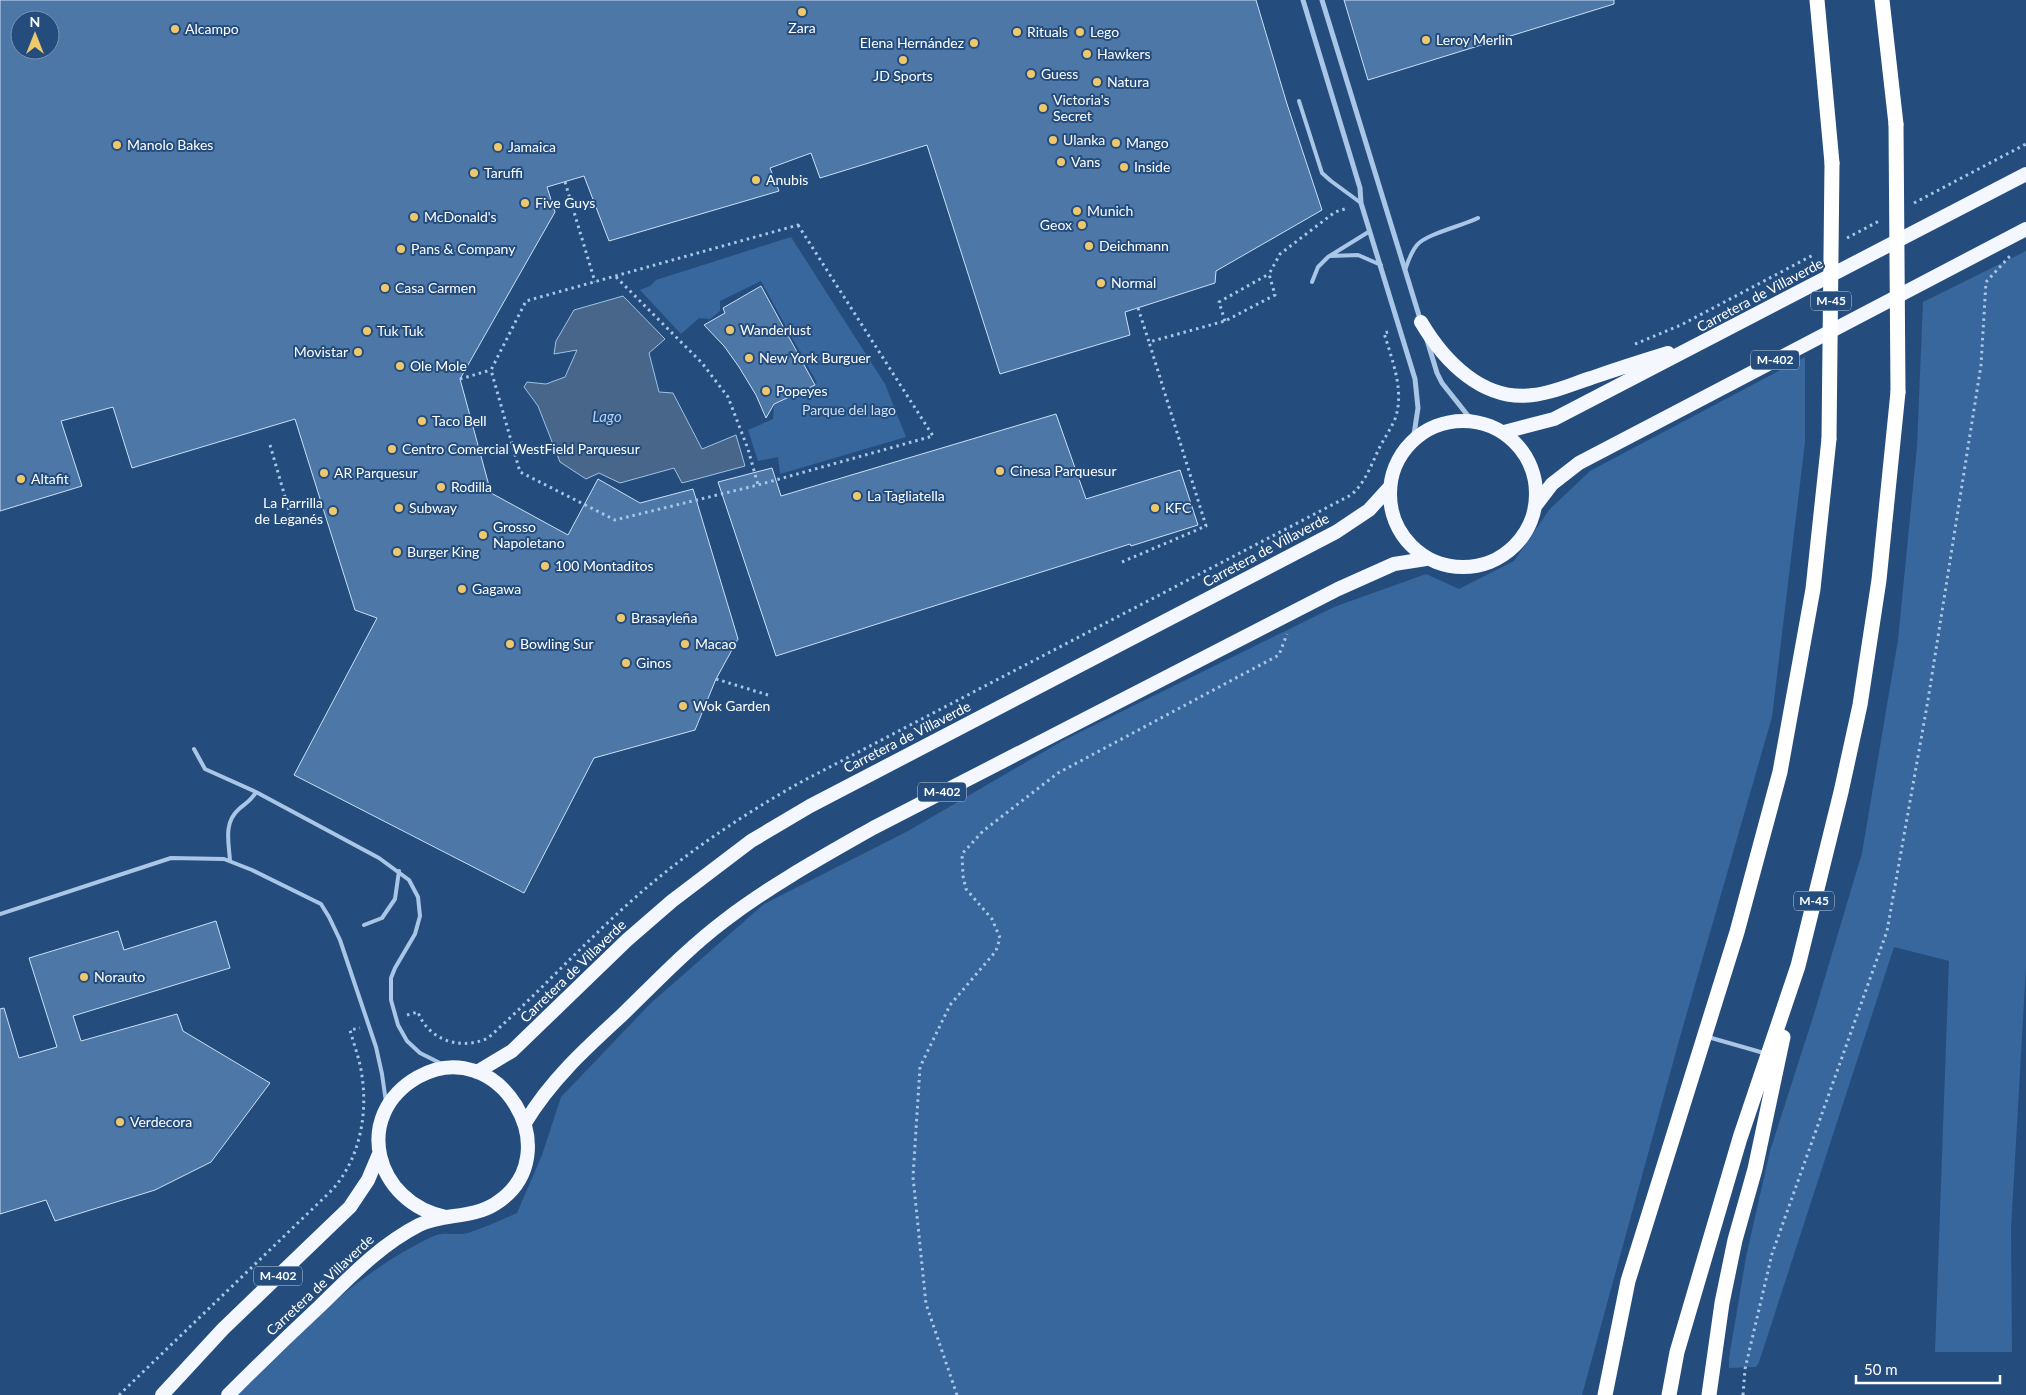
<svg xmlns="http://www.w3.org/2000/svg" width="2026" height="1395" font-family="Lato,sans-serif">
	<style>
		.green { fill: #37679c }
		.water { fill: #486689; stroke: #9dc1e7 }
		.building { fill: #4c77a7; stroke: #ccdff5; fill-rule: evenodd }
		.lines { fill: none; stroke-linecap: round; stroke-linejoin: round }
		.path { stroke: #a9c6e6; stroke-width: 3; stroke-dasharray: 2.5 4; stroke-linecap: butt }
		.service { stroke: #a9c6e6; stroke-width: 4 }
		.minor { stroke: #a9c6e6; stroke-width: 5 }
		.trunk { stroke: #f4f8fe; stroke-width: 14 }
		.motorway { stroke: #fff; stroke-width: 15 }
		.motorway-bridge { stroke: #fff; stroke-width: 15 }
		.poi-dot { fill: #f0c86c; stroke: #244d7e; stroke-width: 2 }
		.labels { text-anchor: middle; stroke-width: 4; stroke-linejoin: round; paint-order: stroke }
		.shield { fill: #244d7e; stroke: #bdcad8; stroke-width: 1 }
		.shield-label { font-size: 12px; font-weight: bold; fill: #fff }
		.poi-label { font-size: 14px; fill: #fff; stroke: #244d7e; text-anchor: start }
		.street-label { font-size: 14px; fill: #fff; stroke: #244d7e }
		.park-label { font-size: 14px; fill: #ccdff5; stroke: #244d7e }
		.water-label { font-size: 15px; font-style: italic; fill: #b4d0ee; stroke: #244d7e }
	</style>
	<rect width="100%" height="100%" fill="#244d7e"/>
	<path class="green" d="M791,237L885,384L906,437L780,474L778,457L758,461L748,430L773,419L774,404L817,383L761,281L720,301V311L710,319L699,318L681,334L640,290L650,286L656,280Z
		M2026,251V967L2011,1229L2012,1352H1935L1949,961L1894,947L1759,1362L1756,1367L1729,1368V1358L1746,1257L1770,1151L1814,1014L1862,853L1898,640L1917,446L1923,302Z
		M1805,357V442L1772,717L1680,1037L1582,1395H236C289,1338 363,1268 434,1236C444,1231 457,1236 468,1233C484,1228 501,1220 517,1213L542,1155L561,1097L651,1003L764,904L908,831L1064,740L1334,607L1426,574L1459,589L1514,561L1549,510L1590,471Z"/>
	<path class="water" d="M623,296L665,339L649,353L659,392L673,393L702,449L736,435L745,466L682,483L674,468L620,483L599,473L586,479L560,462L538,406L524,387L527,382L546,384L565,377L577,350L554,354L556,341L574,310Z"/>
	<path class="building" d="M0,0H1256L1287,104L1322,210L1216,271L1215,283L1125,312L1130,335L1000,374L927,145L820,178L811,153L770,168L779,191L609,241L584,176L547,187L555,212L460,379L491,493L568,535L598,479L640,503L693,489L738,639L716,679L695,730L594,758L524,893L294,775L377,618L355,610L295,419L132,468L113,407L61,421L82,486L0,511ZM20,20H50V50H20Z
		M1344,0H1614V4L1368,80Z
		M761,286L815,385L774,404L766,418L756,395L739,367L724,346L704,325L725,313L723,308Z
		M1056,414L1086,499L1180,470L1198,525L1131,546L1130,544L776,656L718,482L772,468L781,496Z
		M216,921L230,968L73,1016L81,1041L177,1014L183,1031L270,1083L211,1162L155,1190L55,1221L46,1200L0,1214V1009L4,1008L19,1058L57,1047L29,958L118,931L124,950Z"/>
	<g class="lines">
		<path class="path" d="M565,182L595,282
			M1914,203L2026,144
			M798,225L933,436L758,485L615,520L520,472L491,370L526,301Z
			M1847,238L1881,220
			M616,277L702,363L728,397L748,449L758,485
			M1138,308L1149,342L1225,321L1275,295L1269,274L1280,254L1335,212L1348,208
			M1225,321L1219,302L1269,274
			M1635,344L1681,325L1815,254
			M460,379L491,370
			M270,445L290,514
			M1122,562L1206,526L1149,342
			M716,679L768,695
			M407,1015L418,1012C428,1040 461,1051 488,1038C542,990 590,936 645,889C693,848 746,813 801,782L1351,495C1364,484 1370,468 1377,453C1382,441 1390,431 1395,419C1405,391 1392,360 1384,333L1388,332
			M119,1395L330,1192C359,1162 368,1116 362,1076C360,1060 354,1045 350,1030L360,1028
			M957,1395L926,1304L913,1177L920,1067L950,1005L996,951L1000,938L992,919L966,889L963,876L962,854L983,831L1058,773L1279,655L1287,634
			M1743,1395L1745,1369L1772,1254L1887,931L1928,700L1981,365L1986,282L2010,256"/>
		<path class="service" d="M1299,101L1322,173L1331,181L1361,203
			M1330,256L1358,255L1381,265
			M1405,270C1408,261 1411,252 1417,245C1426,234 1462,226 1478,218
			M1312,282L1318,267L1328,257L1370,231
			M194,749L205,769L256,792L379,858L409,880L418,897L420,916L415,934L395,968L391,978V1000L398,1025L407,1041L420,1053L444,1065
			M230,861C229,843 223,823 239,809C246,803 251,801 256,792
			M0,914L171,858L224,859L252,870L321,904L329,917L340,940L376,1047L382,1074L386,1102
			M364,925L382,918L395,899L399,871
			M1708,1037L1764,1053"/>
		<path class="minor" d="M1303,0L1360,188L1361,203L1415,379L1418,408L1413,441
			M1322,0L1421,322
			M1427,340L1437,373L1442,383L1473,422"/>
		<path class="trunk" d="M1421,322C1444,361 1483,402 1533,395C1553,393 1572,384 1591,378C1617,369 1642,361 1668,353
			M1390 494a73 73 0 1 1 146 0a73 73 0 1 1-146 0Z
			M1504,432L1554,419L2026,174
			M1536,505L1552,484L1579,463L2026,229
			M477,1072L512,1051L627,940L672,901L751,841L810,806L1336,532L1369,510L1389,488
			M525,1123C550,1081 585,1049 621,1016C654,984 687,949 724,921C771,885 822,857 873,828L1338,589L1394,564L1426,559
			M162,1395L223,1329L350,1207L368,1180L379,1154
			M228,1395C258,1365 289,1335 320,1306C351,1276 380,1245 419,1225C443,1213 471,1219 495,1204C573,1155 498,1032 418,1077C351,1115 375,1203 446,1217"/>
		<path class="motorway" d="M1817,0L1832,163
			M1882,0L1896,124
			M1605,1395L1628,1281L1737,932L1780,772L1813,589L1829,439
			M1669,1395L1677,1352L1740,1138L1798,966L1841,792L1860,705L1879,580L1898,392
			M1709,1395L1722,1303L1735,1240L1755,1169L1783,1037"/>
		<path class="motorway-bridge" d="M1896,124L1898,392
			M1829,439L1832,163"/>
	</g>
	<g class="poi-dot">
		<circle cx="802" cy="12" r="5"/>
		<circle cx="175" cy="29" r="5"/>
		<circle cx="1017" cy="32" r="5"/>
		<circle cx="1080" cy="32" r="5"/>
		<circle cx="1426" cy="40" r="5"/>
		<circle cx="974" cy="43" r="5"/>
		<circle cx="1087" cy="54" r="5"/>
		<circle cx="903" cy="60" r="5"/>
		<circle cx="1031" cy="74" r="5"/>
		<circle cx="1097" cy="82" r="5"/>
		<circle cx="1043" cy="108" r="5"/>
		<circle cx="1053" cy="140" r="5"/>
		<circle cx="1116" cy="143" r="5"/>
		<circle cx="117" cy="145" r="5"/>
		<circle cx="498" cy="147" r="5"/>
		<circle cx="1061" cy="162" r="5"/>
		<circle cx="1124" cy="167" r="5"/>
		<circle cx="474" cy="173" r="5"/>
		<circle cx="756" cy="180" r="5"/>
		<circle cx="525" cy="203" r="5"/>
		<circle cx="1077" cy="211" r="5"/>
		<circle cx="414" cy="217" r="5"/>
		<circle cx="1082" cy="225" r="5"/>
		<circle cx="1089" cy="246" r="5"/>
		<circle cx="401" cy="249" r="5"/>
		<circle cx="1101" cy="283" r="5"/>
		<circle cx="385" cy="288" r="5"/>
		<circle cx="730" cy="330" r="5"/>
		<circle cx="367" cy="331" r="5"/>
		<circle cx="358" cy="352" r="5"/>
		<circle cx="749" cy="358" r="5"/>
		<circle cx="400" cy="366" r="5"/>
		<circle cx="766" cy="391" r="5"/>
		<circle cx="422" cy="421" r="5"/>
		<circle cx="392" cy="449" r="5"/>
		<circle cx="1000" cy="471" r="5"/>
		<circle cx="324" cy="473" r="5"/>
		<circle cx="21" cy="479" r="5"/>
		<circle cx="441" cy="487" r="5"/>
		<circle cx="857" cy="496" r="5"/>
		<circle cx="399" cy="508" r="5"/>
		<circle cx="1155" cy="508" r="5"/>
		<circle cx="333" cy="511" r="5"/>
		<circle cx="483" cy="535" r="5"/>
		<circle cx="397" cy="552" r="5"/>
		<circle cx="545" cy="566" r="5"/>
		<circle cx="462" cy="589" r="5"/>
		<circle cx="621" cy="618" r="5"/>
		<circle cx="510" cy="644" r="5"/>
		<circle cx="685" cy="644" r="5"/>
		<circle cx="626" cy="663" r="5"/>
		<circle cx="683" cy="706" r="5"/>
		<circle cx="84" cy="977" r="5"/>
		<circle cx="120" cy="1122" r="5"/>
	</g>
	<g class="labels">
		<g class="shield">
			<rect x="1811" y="291.5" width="40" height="19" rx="4"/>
			<rect x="1751" y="350.5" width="48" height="19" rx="4"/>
			<rect x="918" y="782.5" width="48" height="19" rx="4"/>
			<rect x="1794" y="891.5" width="40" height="19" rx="4"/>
			<rect x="254" y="1266.5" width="48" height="19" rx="4"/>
		</g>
		<g class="shield-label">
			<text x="1831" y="305">M-45</text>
			<text x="1775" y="364">M-402</text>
			<text x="942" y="796">M-402</text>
			<text x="1814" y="905">M-45</text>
			<text x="278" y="1280">M-402</text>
		</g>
		<g class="poi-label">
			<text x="802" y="33" text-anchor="middle">Zara</text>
			<text x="185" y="34">Alcampo</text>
			<text x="1027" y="37">Rituals</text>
			<text x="1090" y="37">Lego</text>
			<text x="1436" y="45">Leroy Merlin</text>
			<text x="964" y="48" text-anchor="end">Elena Hernández</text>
			<text x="1097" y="59">Hawkers</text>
			<text x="1041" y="79">Guess</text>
			<text x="903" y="81" text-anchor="middle">JD Sports</text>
			<text x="1107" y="87">Natura</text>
			<text x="1053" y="105">Victoria's<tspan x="1053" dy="16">Secret</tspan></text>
			<text x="1063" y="145">Ulanka</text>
			<text x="1126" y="148">Mango</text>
			<text x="127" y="150">Manolo Bakes</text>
			<text x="508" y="152">Jamaica</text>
			<text x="1071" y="167">Vans</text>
			<text x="1134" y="172">Inside</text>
			<text x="484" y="178">Taruffi</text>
			<text x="766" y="185">Anubis</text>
			<text x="535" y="208">Five Guys</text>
			<text x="1087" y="216">Munich</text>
			<text x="424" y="222">McDonald's</text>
			<text x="1072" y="230" text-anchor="end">Geox</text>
			<text x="1099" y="251">Deichmann</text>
			<text x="411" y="254">Pans &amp; Company</text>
			<text x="1111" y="288">Normal</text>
			<text x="395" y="293">Casa Carmen</text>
			<text x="740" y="335">Wanderlust</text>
			<text x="377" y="336">Tuk Tuk</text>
			<text x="348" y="357" text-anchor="end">Movistar</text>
			<text x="759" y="363">New York Burguer</text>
			<text x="410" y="371">Ole Mole</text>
			<text x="776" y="396">Popeyes</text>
			<text x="432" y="426">Taco Bell</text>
			<text x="402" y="454">Centro Comercial WestField Parquesur</text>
			<text x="1010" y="476">Cinesa Parquesur</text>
			<text x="334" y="478">AR Parquesur</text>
			<text x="31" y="484">Altafit</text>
			<text x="451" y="492">Rodilla</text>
			<text x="867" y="501">La Tagliatella</text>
			<text x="323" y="508" text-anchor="end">La Parrilla<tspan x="323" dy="16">de Leganés</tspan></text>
			<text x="409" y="513">Subway</text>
			<text x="1165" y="513">KFC</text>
			<text x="493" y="532">Grosso<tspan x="493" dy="16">Napoletano</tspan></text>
			<text x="407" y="557">Burger King</text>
			<text x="555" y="571">100 Montaditos</text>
			<text x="472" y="594">Gagawa</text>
			<text x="631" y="623">Brasayleña</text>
			<text x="520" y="649">Bowling Sur</text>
			<text x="695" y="649">Macao</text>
			<text x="636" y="668">Ginos</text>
			<text x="693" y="711">Wok Garden</text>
			<text x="94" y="982">Norauto</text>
			<text x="130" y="1127">Verdecora</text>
		</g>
		<g class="street-label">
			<text transform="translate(1760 295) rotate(-28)" y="5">Carretera de Villaverde</text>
			<text transform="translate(1266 550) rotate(-28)" y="5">Carretera de Villaverde</text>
			<text transform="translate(907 737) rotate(-27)" y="5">Carretera de Villaverde</text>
			<text transform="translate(573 971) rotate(-44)" y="5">Carretera de Villaverde</text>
			<text transform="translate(320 1285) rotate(-43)" y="5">Carretera de Villaverde</text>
		</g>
		<g class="park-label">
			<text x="849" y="415">Parque del lago</text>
		</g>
		<g class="water-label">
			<text x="607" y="422">Lago</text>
		</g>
	</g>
	<g transform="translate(35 35)"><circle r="24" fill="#244d7e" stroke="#7c94b2"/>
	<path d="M0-4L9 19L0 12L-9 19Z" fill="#f0c86c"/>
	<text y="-8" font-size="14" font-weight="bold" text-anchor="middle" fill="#ffffff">N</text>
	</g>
	<path d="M1856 1375v8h144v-8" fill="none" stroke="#ffffff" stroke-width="2.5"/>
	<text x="1864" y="1375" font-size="15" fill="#ffffff" stroke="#244d7e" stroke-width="4" paint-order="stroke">50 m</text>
</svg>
